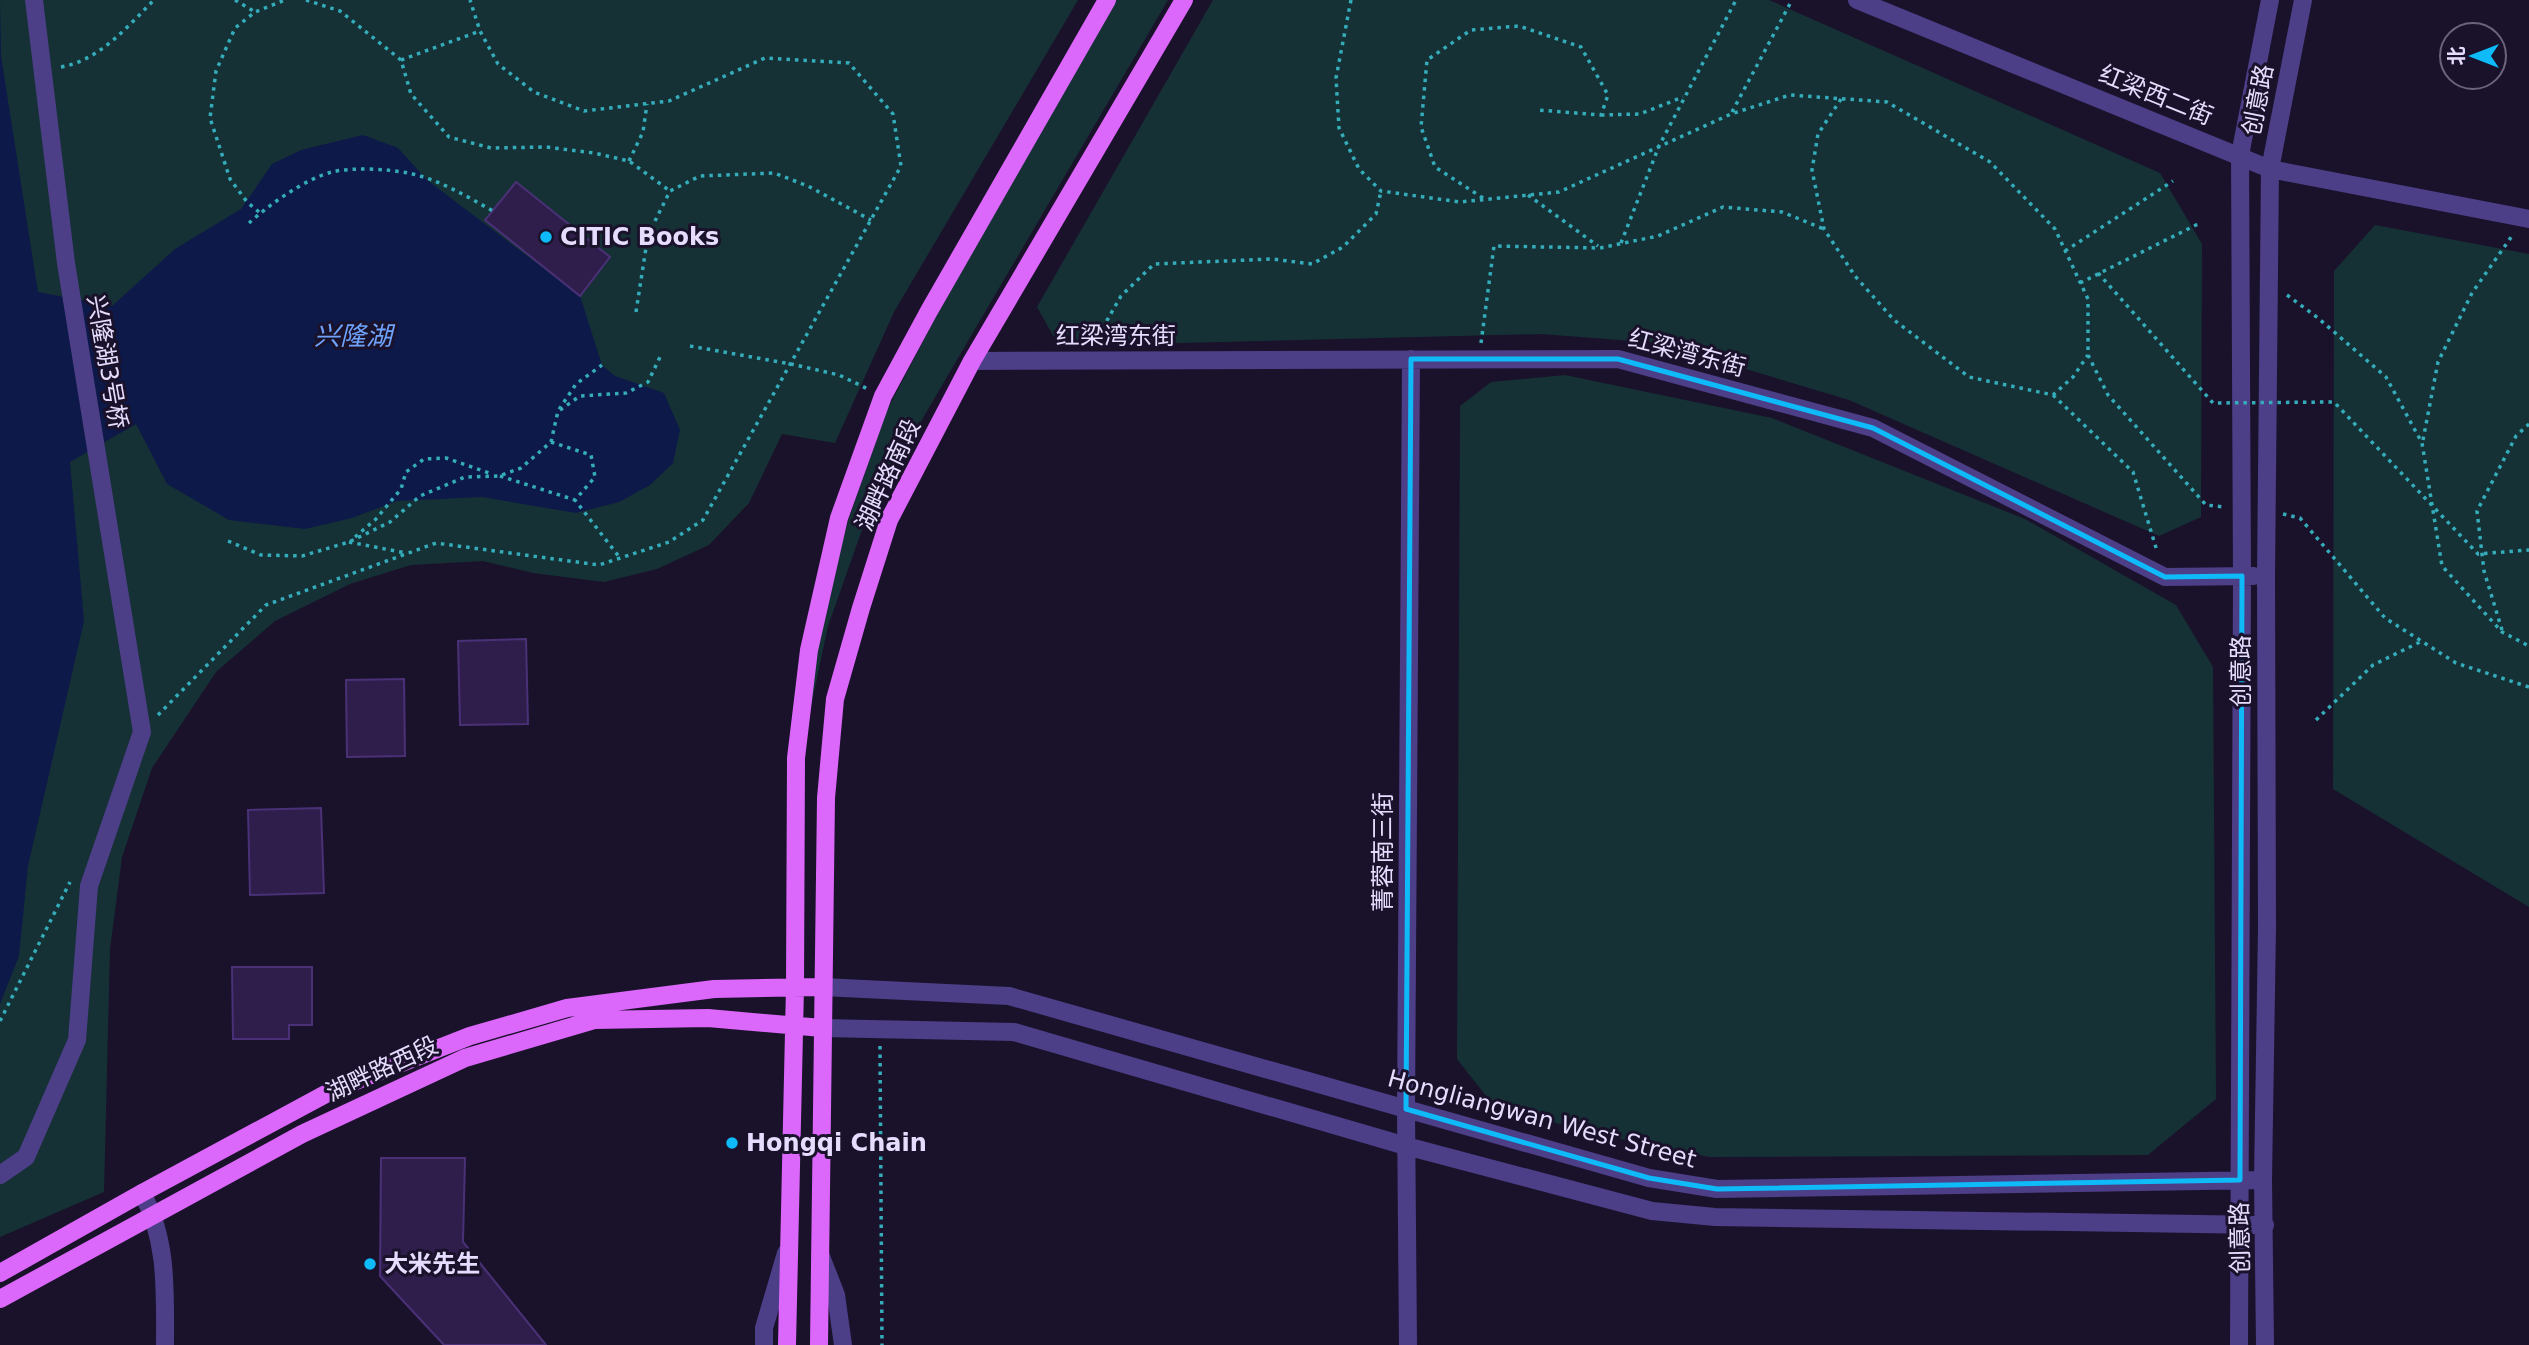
<svg xmlns="http://www.w3.org/2000/svg" width="2529" height="1345" font-family="'DejaVu Sans','Noto Sans SC',sans-serif">
	<style>
		.green { fill: #153135 }
		.water { fill: #0d1949 }
		.building { fill: #2f1e4b; stroke: #4a3177; stroke-width: 2 }
		.lines { fill: none; stroke-linecap: round; stroke-linejoin: round }
		.path { stroke: #34acba; stroke-width: 3.5; stroke-dasharray: 3.5 5; stroke-linecap: butt }
		.minor { stroke: #4d3e88; stroke-width: 18 }
		.major { stroke: #dc67fb; stroke-width: 18 }
		.path-bridge { stroke: #34acba; stroke-width: 3.5; stroke-dasharray: 3.5 5; stroke-linecap: butt }
		.marked { fill: none; stroke: #0ebaf8; stroke-width: 5; stroke-linejoin: round }
		.poi-dot { fill: #0ebaf8; stroke: #1a122b; stroke-width: 2.5 }
		.labels { text-anchor: middle; stroke-width: 6; stroke-linejoin: round; paint-order: stroke }
		.street-label { font-size: 24px; fill: #e6ddfe; stroke: #1a122b }
		.poi-label { font-size: 24px; font-weight: bold; fill: #e6ddfe; stroke: #1a122b; text-anchor: start }
		.water-label { font-size: 26px; font-style: italic; fill: #6ea2fb; stroke: #1a122b }
	</style>
	<rect width="100%" height="100%" fill="#1a122b"/>
	<path class="green" d="M0,0H1078L894,312L835,443L782,434L749,503L709,545L657,569L604,582L533,573L483,561L411,565L350,584L275,621L216,672L152,768L122,857L110,949L104,1192L0,1237Z
		M1115,0H1168L869,510L828,626L805,735L820,623L848,521L887,410L975,243Z
		M1213,0H1769L2160,173L2202,244L2201,517L2159,536L1849,400L1659,343L1541,334L1059,346L1037,307Z
		M2375,225L2529,254V907L2333,789L2334,271Z
		M1565,375L1772,418L2025,519L2176,605L2213,667L2216,1099L2148,1155L1709,1157L1577,1130L1490,1101L1457,1059L1460,406L1491,382Z"/>
	<path class="water" d="M0,0L1,56L38,292L112,306L175,249L241,209L272,164L301,150L363,135L398,148L427,180L580,296L602,365L615,376L664,393L680,430L673,463L650,485L619,502L576,513L482,497L397,501L352,518L305,529L229,520L167,484L136,424L70,462L84,621L28,866L19,956L0,1004Z"/>
	<path class="building" d="M516,182L610,257L580,296L485,220Z
		M526,639L528,724L460,725L458,641Z
		M404,679L405,756L347,757L346,680Z
		M321,808L324,893L250,895L248,810Z
		M232,967H312V1025H289V1039H233Z
		M381,1158H465L463,1242L546,1345H444L380,1276Z"/>
	<g class="lines">
		<path class="path" d="M235,0L255,12
			M306,0L340,11L401,60L411,94L449,137L491,148L546,147L594,153L629,161L670,191
			M1351,0L1336,78L1339,128L1359,169L1381,191L1460,202L1559,192L1731,114L1790,95L1887,102L1990,162L2055,229L2088,299V355L2108,395L2206,505L2224,507
			M401,60L480,31
			M61,67C100,60 127,27 154,0
			M1841,99L1818,134L1812,170L1824,229L1855,276L1894,320L1969,377L2053,395L2073,377L2088,355
			M1732,112L1792,0
			M1601,115L1640,114L1683,97
			M629,161L643,132L647,104
			M1528,195L1598,246
			M1483,198L1435,167L1421,127L1427,60L1471,30L1519,26L1581,47L1608,95L1601,115L1538,110
			M259,212L247,202L230,179L210,118L216,71L235,28L255,12L285,0
			M249,223C270,204 305,179 332,172C352,167 389,169 408,173C438,179 466,196 493,211
			M1621,243L1659,146L1736,0
			M2065,251L2173,181
			M2098,273L2115,292
			M2080,283L2200,223
			M2287,295L2318,318L2386,377L2422,443L2442,566L2502,632L2529,646
			M636,312L648,235L670,191L700,176L774,173L808,186L871,220
			M1094,343L1121,296L1154,264L1272,259L1312,264L1343,247L1376,214L1381,191
			M1481,343L1494,246L1600,248L1658,236L1723,207L1782,212L1824,229
			M690,346L791,364L839,375L868,389
			M2053,395L2133,472L2157,551
			M560,410L580,396L626,393L648,382L660,357
			M2423,440L2438,362L2472,293L2514,233
			M551,442L591,455L595,477L575,500L620,558
			M500,476L575,500
			M2283,514L2300,518L2385,618L2456,663L2529,687
			M355,537L376,519L401,489L406,472L424,459L446,458L492,474
			M228,541L261,555L302,556L349,542L390,522L420,496L465,477L499,476L521,468L551,442L558,411L576,384L602,365
			M349,542L406,553
			M2502,630L2484,571L2477,511L2516,436L2529,424
			M158,715L266,605L436,543L599,565L669,542L703,520L901,166L893,114L849,63L765,58L669,101L584,111L534,92L498,64L480,31L470,0
			M2316,720L2373,665L2422,641
			M0,1021L70,882
			M880,1046L882,1345"/>
		<path class="minor" d="M1857,0L2270,169L2529,219
			M972,361L1618,359L1873,428L2165,577L2254,576
			M822,987L1009,996L1649,1178L1717,1189L2263,1180
			M822,1028L1014,1032L1406,1146L1652,1211L1715,1217L2265,1225
			M0,1175L26,1157L77,1040L89,886L142,732L66,263L34,0
			M142,1193C168,1240 165,1293 165,1345
			M820,1254L836,1295L843,1345
			M764,1345V1328L786,1253
			M1408,1345L1406,1109L1411,359
			M2239,1345L2242,576L2240,155L2270,0
			M2265,1345L2263,1180L2267,928L2266,576L2270,169L2303,0"/>
		<path class="major" d="M0,1273L142,1193L335,1089L470,1036L567,1008L714,989L822,987
			M0,1299L302,1134L465,1058L594,1020L708,1018L822,1028
			M787,1345L795,987L796,758L809,650L839,518L883,396L929,311L1107,0
			M819,1345L826,798L835,699L861,608L889,520L972,361L1184,0"/>
		<path class="path-bridge" d="M2115,292L2213,403L2334,402L2478,554L2529,550"/>
	</g>
	<path class="marked" d="M1411,359H1618L1873,428L2165,577L2242,576L2240,1180L1717,1189L1649,1178L1406,1109Z"/>
	<g class="poi-dot">
		<circle cx="546" cy="237" r="7"/>
		<circle cx="732" cy="1143" r="7"/>
		<circle cx="370" cy="1264" r="7"/>
	</g>
	<g class="labels">
		<g class="street-label">
			<text transform="translate(2156 95) rotate(22)" y="8">红梁西二街</text>
			<text transform="translate(2258 100) rotate(-79)" y="8">创意路</text>
			<text x="1116" y="344">红梁湾东街</text>
			<text transform="translate(1687 353) rotate(15)" y="8">红梁湾东街</text>
			<text transform="translate(107 362) rotate(80)" y="8">兴隆湖3号桥</text>
			<text transform="translate(888 475) rotate(-65)" y="8">湖畔路南段</text>
			<text transform="translate(2241 671) rotate(-90)" y="8">创意路</text>
			<text transform="translate(1383 852) rotate(-90)" y="8">菁蓉南三街</text>
			<text transform="translate(382 1069) rotate(-25)" y="8">湖畔路西段</text>
			<text transform="translate(1542 1119) rotate(15)" y="8">Hongliangwan West Street</text>
			<text transform="translate(2240 1238) rotate(-91)" y="8">创意路</text>
		</g>
		<g class="poi-label">
			<text x="560" y="245">CITIC Books</text>
			<text x="746" y="1151">Hongqi Chain</text>
			<text x="384" y="1272">大米先生</text>
		</g>
		<g class="water-label">
			<text x="353" y="345">兴隆湖</text>
		</g>
	</g>
	<g transform="translate(2473 56) rotate(270)"><circle r="33" fill="#1a122b" stroke="#6c637f" stroke-width="2"/>
	<path d="M0-5L12 26L0 18L-12 26Z" fill="#0ebaf8"/>
	<text y="-10" font-size="19" font-weight="bold" text-anchor="middle" fill="#e6ddfe">北</text>
	</g>
</svg>
